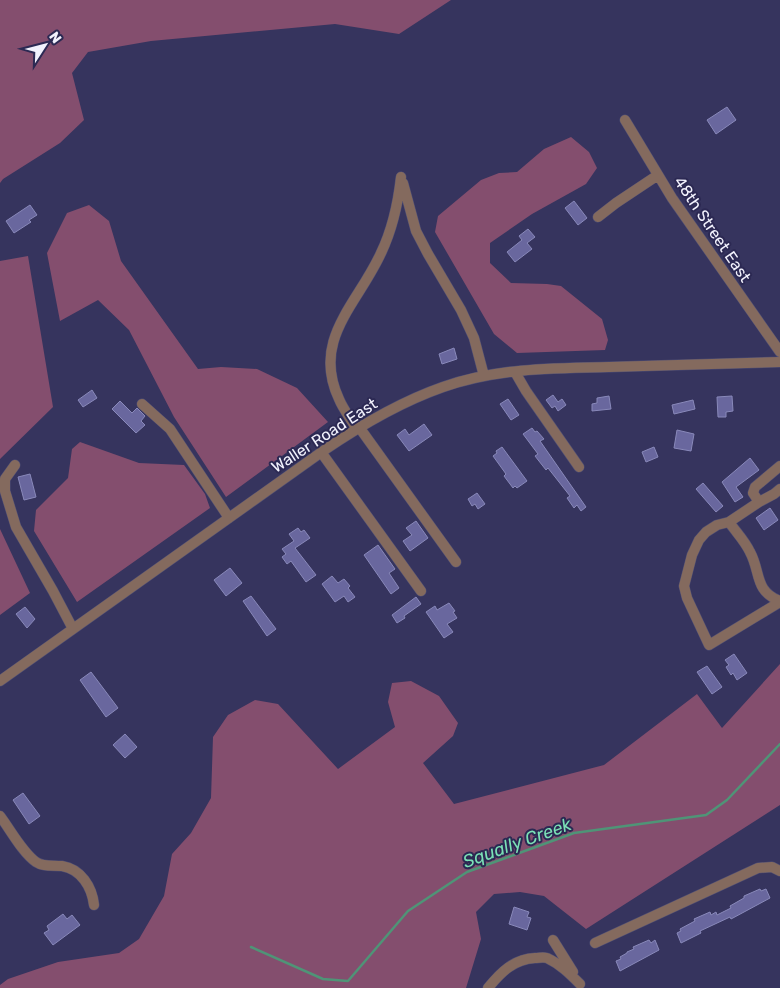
<svg xmlns="http://www.w3.org/2000/svg" width="780" height="988" font-family="Rubik,sans-serif">
	<style>
		.forest { fill: #844e6e }
		.lines { fill: none; stroke-linecap: round; stroke-linejoin: round }
		.stream { stroke: #4f9477; stroke-width: 2.5 }
		.building { fill: #69679e; stroke: #8989ba }
		.minor-casing { stroke: #504f74; stroke-width: 11 }
		.minor { stroke: #846a5e; stroke-width: 10 }
		.labels { text-anchor: middle; stroke-width: 4; stroke-linejoin: round; paint-order: stroke }
		.street-label { font-size: 16px; fill: #f2f2fd; stroke: #2c2953 }
		.water-label { font-size: 18px; font-style: italic; fill: #7be1b6; stroke: #2c2953 }
	</style>
	<rect width="100%" height="100%" fill="#36345e"/>
	<path class="forest" d="M0,0H451L399,34L335,24L151,41L88,52L72,73L84,120L60,143L3,179L0,183Z
		M571,137L589,152L597,168L586,184L532,214L490,243V263L511,283L547,284L561,286L602,319L608,340L605,350L517,353L494,334L435,232L438,216L481,180L499,173L517,172L544,149Z
		M89,205L109,221L121,261L198,369L221,367L257,369L297,388L328,422L226,497L174,417L129,330L98,300L60,321L47,253L67,213Z
		M28,256L53,407L0,459V261Z
		M80,442L139,463L184,465L205,494L210,508L77,602L34,531L36,510L68,478L72,449Z
		M0,529L30,593L0,615Z
		M780,664V805L586,929L544,896L520,892L494,894L476,912L481,939L466,988H0V985L8,979L58,962L119,953L139,939L164,896L172,854L191,833L211,798L213,737L228,715L255,700L278,704L338,769L395,727L388,702L392,683L411,681L439,696L458,723L453,736L423,763L454,804L604,765L697,694L722,728Z"/>
	<g class="lines">
		<path class="stream" d="M251,947L323,979L348,981L408,911L467,872L574,833L706,815L727,800L780,744"/>
	</g>
	<path class="building" d="M727,107L736,120L716,134L707,120Z
		M574,201L587,218L578,225L565,208Z
		M30,205L37,215L29,220L31,222L14,233L6,221Z
		M528,229L535,237L527,243L532,249L515,262L507,252L522,240L519,236Z
		M454,348L457,359L442,364L439,354Z
		M92,390L97,398L83,407L78,400Z
		M553,395L558,402L562,399L566,405L558,411L555,406L552,408L546,400Z
		M609,396L611,409L592,411V404L597,403V398Z
		M732,396L733,411L726,412V417H718L717,397Z
		M508,399L519,415L511,420L500,404Z
		M693,400L695,409L674,414L672,405Z
		M120,401L132,413L137,408L145,416L141,421L145,425L136,433L112,409Z
		M424,424L432,435L409,451L397,435L405,429L409,435Z
		M532,428L535,432L537,431L544,439L540,441L586,507L581,511L577,505L574,508L567,498L570,496L548,468L546,470L535,456L538,454L523,434Z
		M677,430L694,434L691,451L674,448Z
		M502,447L527,481L517,488L515,486L513,488L504,476L506,474L493,456L497,453L496,451Z
		M654,447L658,457L646,462L642,452Z
		M750,458L759,470L736,487L743,497L735,502L722,482Z
		M30,474L36,497L24,500L18,477Z
		M703,483L723,506L716,512L696,489Z
		M477,493L485,504L478,509L475,504L472,506L468,499Z
		M770,508L778,520L764,530L756,518Z
		M416,521L428,538L410,551L403,541L412,535L406,528Z
		M298,528L301,532L304,530L310,538L295,548L316,575L306,582L291,561L287,564L282,557L286,554L282,549L294,541L289,534Z
		M378,545L395,569L389,573L399,588L391,594L364,555Z
		M230,568L242,583L226,596L214,580Z
		M332,576L338,583L344,579L350,586L348,588L355,597L348,602L344,596L335,602L322,584Z
		M251,596L276,629L267,636L243,601Z
		M416,597L421,604L404,616L405,618L397,623L392,615Z
		M449,603L455,611L453,612L457,618L447,624L453,632L444,638L426,612L435,606L437,610Z
		M25,607L35,619L27,628L16,614Z
		M734,654L747,673L737,680L733,673L731,675L726,667L729,665L725,660Z
		M707,666L722,687L712,694L697,672Z
		M91,672L118,708L106,717L80,680Z
		M125,734L137,747L125,758L113,745Z
		M23,793L40,816L29,824L13,800Z
		M760,889L761,891L766,889L770,898L731,919L730,917L700,931L701,933L681,943L677,933L681,931L680,929L695,921L694,919L710,912L711,915L716,912L717,915L731,908L730,906L744,898V896Z
		M514,907L529,912L527,917L531,918L527,930L509,924Z
		M63,914L67,919L72,915L80,925L53,945L44,933L49,930L47,926Z
		M649,940L651,943L655,940L659,950L620,971L616,961L621,959L620,957L627,953V952L634,949L633,947Z"/>
	<g class="lines">
		<defs>
			<path id="minor" d="M625,120L672,198L780,352
				M403,183L416,231L428,254L461,310L474,338L484,376
				M598,217L616,203L658,175
				M515,372L526,391L579,467
				M142,404L170,429L229,518
				M359,427L456,562
				M356,428C351,419 343,409 339,399C311,339 358,304 381,253C393,228 398,204 401,177
				M321,452L421,591
				M15,465L5,479V491L16,527L53,591L73,629
				M780,466L755,487L753,493L759,502L774,494L780,489
				M759,502L729,522L717,525L706,532L699,540L692,555L684,586L687,598L709,645L780,602
				M729,522C736,532 745,541 750,552C761,572 754,591 780,601
				M0,681L323,451C361,425 400,402 443,387C496,368 554,368 609,367C666,365 723,364 780,362
				M0,816C10,829 22,852 36,862C43,867 53,865 62,866C81,869 92,887 94,905
				M553,940L573,972
				M595,943L758,868L772,867L780,871
				M488,988C501,972 514,959 535,958C539,958 543,957 547,958C560,964 570,974 580,984"/>
		</defs>
		<use href="#minor" class="minor-casing"/>
		<use href="#minor" class="minor"/>
	</g>
	<g class="labels">
		<g class="street-label">
			<text transform="translate(713 229) rotate(56)" y="6">48th Street East</text>
			<text transform="translate(324 435) rotate(-33)" y="6">Waller Road East</text>
		</g>
		<g class="water-label">
			<text transform="translate(517 843) rotate(-20)" y="6">Squally Creek</text>
		</g>
	</g>
	<g transform="translate(45 45) rotate(54)" stroke="#2c2953" stroke-width="4" paint-order="stroke">
	<path d="M0-4L9 19L0 12L-9 19Z" fill="#f2f2fd"/>
	<text y="-8" font-size="14" font-weight="bold" text-anchor="middle" fill="#f2f2fd">N</text>
	</g>
</svg>
